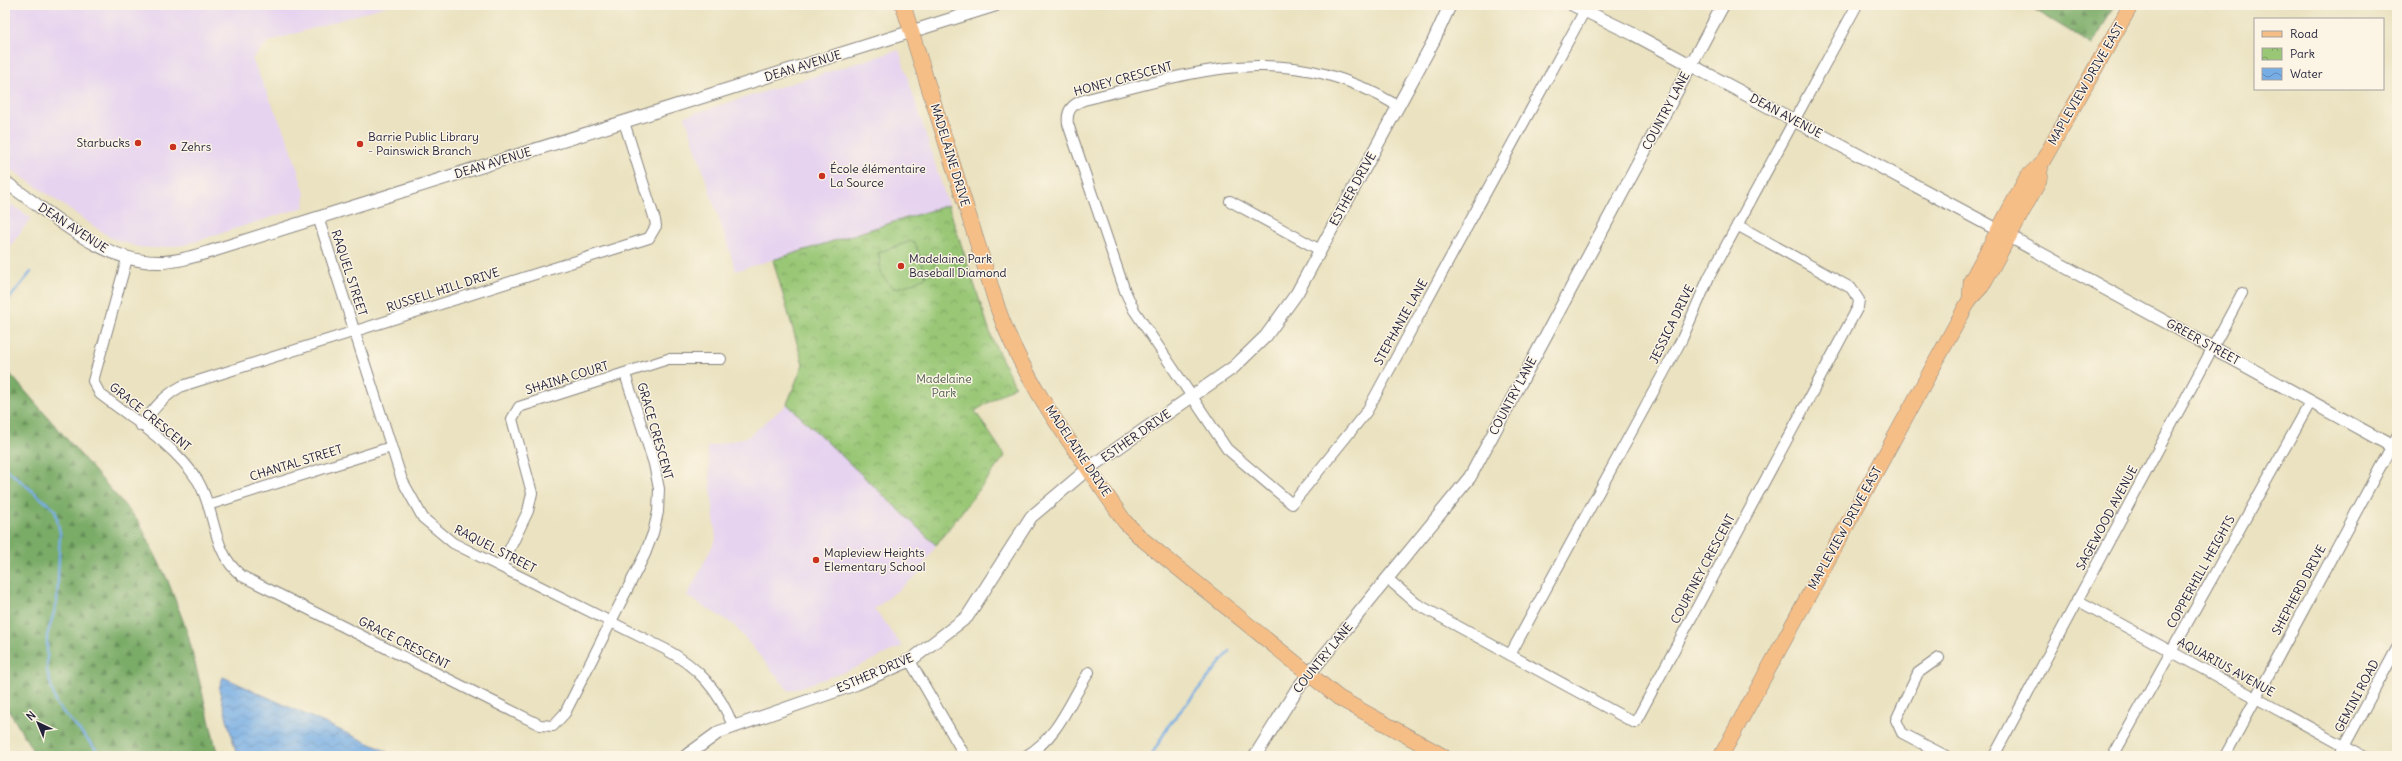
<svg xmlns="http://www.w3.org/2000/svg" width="2402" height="761" font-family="Delius,sans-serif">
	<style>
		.built { fill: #e6d3f0 }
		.forest { fill: url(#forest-firs); stroke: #4e6751 }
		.park { fill: url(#park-crowns); stroke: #5e7458 }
		.garden { fill: #99c776; stroke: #5e7458 }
		.water { fill: url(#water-waves); stroke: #4c6890 }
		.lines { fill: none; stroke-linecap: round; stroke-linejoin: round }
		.stream { stroke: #76ade4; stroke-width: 2.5 }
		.minor-casing { stroke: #86827e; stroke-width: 12 }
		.tertiary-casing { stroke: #86827e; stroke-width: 14 }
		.primary-casing { stroke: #86827e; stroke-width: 16 }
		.minor { stroke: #fff; stroke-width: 10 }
		.tertiary { stroke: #fff; stroke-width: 12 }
		.primary { stroke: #f6be87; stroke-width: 15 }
		.poi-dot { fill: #c8321e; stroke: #fcf5e5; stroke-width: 1.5 }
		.labels { text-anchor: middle; stroke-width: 3; stroke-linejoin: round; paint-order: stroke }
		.street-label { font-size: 12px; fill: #22223b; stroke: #fcf5e5 }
		.poi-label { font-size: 12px; fill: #22223b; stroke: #fcf5e5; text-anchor: start }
		.park-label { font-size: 12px; fill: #4c5c50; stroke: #fcf5e5 }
	</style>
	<defs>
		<pattern id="forest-firs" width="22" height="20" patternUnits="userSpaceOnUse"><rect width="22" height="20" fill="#7aac67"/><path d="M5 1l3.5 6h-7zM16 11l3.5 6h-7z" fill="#648c56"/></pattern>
		<pattern id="park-crowns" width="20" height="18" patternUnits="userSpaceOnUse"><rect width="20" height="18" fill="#99c776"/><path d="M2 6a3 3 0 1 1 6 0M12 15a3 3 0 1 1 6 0" fill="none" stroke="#7ca162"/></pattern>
		<pattern id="water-waves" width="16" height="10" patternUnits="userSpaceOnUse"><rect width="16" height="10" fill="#76ade4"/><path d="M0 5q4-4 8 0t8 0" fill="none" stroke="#608cba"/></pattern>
	</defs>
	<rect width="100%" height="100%" fill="#fcf5e5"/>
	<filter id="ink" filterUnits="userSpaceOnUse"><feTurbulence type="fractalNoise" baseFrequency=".025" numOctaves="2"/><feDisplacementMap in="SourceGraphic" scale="8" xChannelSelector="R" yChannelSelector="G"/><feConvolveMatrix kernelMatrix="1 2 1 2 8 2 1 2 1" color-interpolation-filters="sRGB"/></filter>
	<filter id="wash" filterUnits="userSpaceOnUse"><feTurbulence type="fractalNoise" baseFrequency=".012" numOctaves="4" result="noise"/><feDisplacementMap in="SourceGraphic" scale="16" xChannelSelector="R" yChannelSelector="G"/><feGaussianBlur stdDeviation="0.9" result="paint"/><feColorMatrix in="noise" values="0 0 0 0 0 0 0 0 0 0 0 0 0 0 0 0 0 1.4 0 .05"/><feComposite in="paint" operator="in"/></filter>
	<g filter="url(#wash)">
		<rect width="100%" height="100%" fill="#eae2c0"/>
		<path class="built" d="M13,5H389L268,42L252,59L290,145L305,194L304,207L184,245L157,248L138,247L111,238L5,165V20Z
			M899,50L948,205L736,271L685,116Z
			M5,200L31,218L5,253Z
			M787,404L936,545L917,575L874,609L902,646L853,669L789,691L734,625L687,596L716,539L707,447L748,437Z"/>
		<path class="forest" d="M2027,5H2114L2093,45Z
			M5,368L139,522L168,581L187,631L218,756H36L5,704Z"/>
		<path class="park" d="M948,205L993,341L1015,386L975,411L1005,456L936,545L787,404L803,364L773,260Z"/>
		<path class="garden" d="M911,241L916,245L926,277C914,281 906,288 893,288L880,273V260L878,253Z"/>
		<path class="water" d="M223,677L386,751L387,756H237L219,689Z"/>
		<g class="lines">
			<path class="stream" d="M5,304L31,272
				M5,468L55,510L60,533L57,602L47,636V670L56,704L102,756
				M1151,756L1169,725L1230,651"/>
		</g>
	</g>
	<g filter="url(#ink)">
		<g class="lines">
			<defs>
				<path id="minor" d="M1398,106C1286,38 1200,71 1084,100C1072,104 1066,111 1068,124L1125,291L1134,310L1227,449L1292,504L1367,411L1585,10
					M1230,201L1320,250
					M318,217L402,480L423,518L453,543L665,649C698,667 719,690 733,726
					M127,259L93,381L100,394C134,420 175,445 198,481C217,513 211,552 242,576L540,725L553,726L565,713L645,554L653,533L658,512L659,489L654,464L625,374
					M141,426C153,410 163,396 182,386L649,238L656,226L655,220L624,122
					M208,505L391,447
					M501,567L528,511L532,493L512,419L519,407L668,359H721
					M1388,579L1417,604L1635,723L1858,307L1859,300L1851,288L1737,225
					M2077,600L2362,756
					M1510,655L1682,339L1709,277L1857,5
					M1939,658L1918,673L1896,720L1902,733L1946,756
					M910,661L965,756
					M1026,756C1059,736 1069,703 1089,672
					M1994,756L2242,293
					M2113,756L2311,401
					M2225,756L2397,436
					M2339,756L2397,648"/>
				<path id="tertiary" d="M1573,5L1635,35L1998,230
					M5,182C50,212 102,263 159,262C177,262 195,256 212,251L996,5
					M2009,236L2397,449
					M686,756L719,732L856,684L911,660L967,617L1031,517L1089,468L1234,367L1266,336L1297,293L1433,42L1450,5
					M1255,756L1297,689L1470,477L1723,5"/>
				<path id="primary" d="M903,5L998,309C1025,386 1079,454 1125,522L1142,539L1339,698L1443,756
					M1970,299L1971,281L2027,177L2041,164L2131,5
					M1721,756L1970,299L1982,286L2039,181L2041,164"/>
			</defs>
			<use href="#minor" class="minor-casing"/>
			<use href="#tertiary" class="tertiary-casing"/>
			<use href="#primary" class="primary-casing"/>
			<use href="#minor" class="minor"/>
			<use href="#tertiary" class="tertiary"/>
			<use href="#primary" class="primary"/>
		</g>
	</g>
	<g class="poi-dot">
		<circle cx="138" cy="143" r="4"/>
		<circle cx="360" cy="144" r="4"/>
		<circle cx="173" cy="147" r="4"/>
		<circle cx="822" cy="176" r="4"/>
		<circle cx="901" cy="266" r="4"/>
		<circle cx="816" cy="560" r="4"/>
	</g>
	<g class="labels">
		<g class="street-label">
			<text transform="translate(803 66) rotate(-17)" y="4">DEAN AVENUE</text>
			<text transform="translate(1123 79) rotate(-15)" y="4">HONEY CRESCENT</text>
			<text transform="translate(2086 84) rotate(-60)" y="4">MAPLEVIEW DRIVE EAST</text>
			<text transform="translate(1666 111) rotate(-62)" y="4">COUNTRY LANE</text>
			<text transform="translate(1786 116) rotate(28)" y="4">DEAN AVENUE</text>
			<text transform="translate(950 155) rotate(73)" y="4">MADELAINE DRIVE</text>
			<text transform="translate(493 163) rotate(-17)" y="4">DEAN AVENUE</text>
			<text transform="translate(1353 189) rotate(-61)" y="4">ESTHER DRIVE</text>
			<text transform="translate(73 228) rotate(33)" y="4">DEAN AVENUE</text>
			<text transform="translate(349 273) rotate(72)" y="4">RAQUEL STREET</text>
			<text transform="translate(443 290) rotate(-18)" y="4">RUSSELL HILL DRIVE</text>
			<text transform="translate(1401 322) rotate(-61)" y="4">STEPHANIE LANE</text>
			<text transform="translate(1672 324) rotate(-64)" y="4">JESSICA DRIVE</text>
			<text transform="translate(2203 342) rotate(29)" y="4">GREER STREET</text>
			<text transform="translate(567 378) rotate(-17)" y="4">SHAINA COURT</text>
			<text transform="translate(1513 396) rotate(-62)" y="4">COUNTRY LANE</text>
			<text transform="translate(150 417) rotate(39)" y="4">GRACE CRESCENT</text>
			<text transform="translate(655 431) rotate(74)" y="4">GRACE CRESCENT</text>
			<text transform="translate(1136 436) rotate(-35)" y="4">ESTHER DRIVE</text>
			<text transform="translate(1078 451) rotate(56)" y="4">MADELAINE DRIVE</text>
			<text transform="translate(296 463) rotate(-17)" y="4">CHANTAL STREET</text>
			<text transform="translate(2107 518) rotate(-62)" y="4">SAGEWOOD AVENUE</text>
			<text transform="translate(1845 528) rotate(-61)" y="4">MAPLEVIEW DRIVE EAST</text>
			<text transform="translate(495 549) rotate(27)" y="4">RAQUEL STREET</text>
			<text transform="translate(1703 569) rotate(-62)" y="4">COURTNEY CRESCENT</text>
			<text transform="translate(2201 572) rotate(-61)" y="4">COPPERHILL HEIGHTS</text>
			<text transform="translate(2299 590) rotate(-62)" y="4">SHEPHERD DRIVE</text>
			<text transform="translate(404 643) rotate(27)" y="4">GRACE CRESCENT</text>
			<text transform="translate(1323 658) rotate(-51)" y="4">COUNTRY LANE</text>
			<text transform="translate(2226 667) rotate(29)" y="4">AQUARIUS AVENUE</text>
			<text transform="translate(875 673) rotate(-23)" y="4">ESTHER DRIVE</text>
			<text transform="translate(2357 696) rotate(-62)" y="4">GEMINI ROAD</text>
		</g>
		<g class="poi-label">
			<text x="368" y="141">Barrie Public Library<tspan x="368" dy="14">- Painswick Branch</tspan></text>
			<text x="130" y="147" text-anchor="end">Starbucks</text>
			<text x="181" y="151">Zehrs</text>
			<text x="830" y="173">École élémentaire<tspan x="830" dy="14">La Source</tspan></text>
			<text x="909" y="263">Madelaine Park<tspan x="909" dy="14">Baseball Diamond</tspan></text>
			<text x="824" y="557">Mapleview Heights<tspan x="824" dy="14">Elementary School</tspan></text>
		</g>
		<g class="park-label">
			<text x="944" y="383">Madelaine<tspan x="944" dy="14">Park</tspan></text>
		</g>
	</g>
	<rect width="2402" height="761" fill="none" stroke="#fcf5e5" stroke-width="20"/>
	<rect x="2254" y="18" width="130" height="72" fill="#fcf5e5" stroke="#a5a1a1"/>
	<rect x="2262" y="31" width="20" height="6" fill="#f6be87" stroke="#a5a1a1"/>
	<text x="2290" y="38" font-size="12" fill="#22223b">Road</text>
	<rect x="2262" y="48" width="20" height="12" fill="url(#park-crowns)" stroke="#a5a1a1"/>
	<text x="2290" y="58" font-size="12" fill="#22223b">Park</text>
	<rect x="2262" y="68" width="20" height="12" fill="url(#water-waves)" stroke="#a5a1a1"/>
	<text x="2290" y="78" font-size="12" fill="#22223b">Water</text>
	<g transform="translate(38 723) rotate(316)" stroke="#fcf5e5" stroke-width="3" paint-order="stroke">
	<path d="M0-3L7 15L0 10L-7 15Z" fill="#22223b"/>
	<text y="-6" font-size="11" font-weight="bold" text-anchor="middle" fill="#22223b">N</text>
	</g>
</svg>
